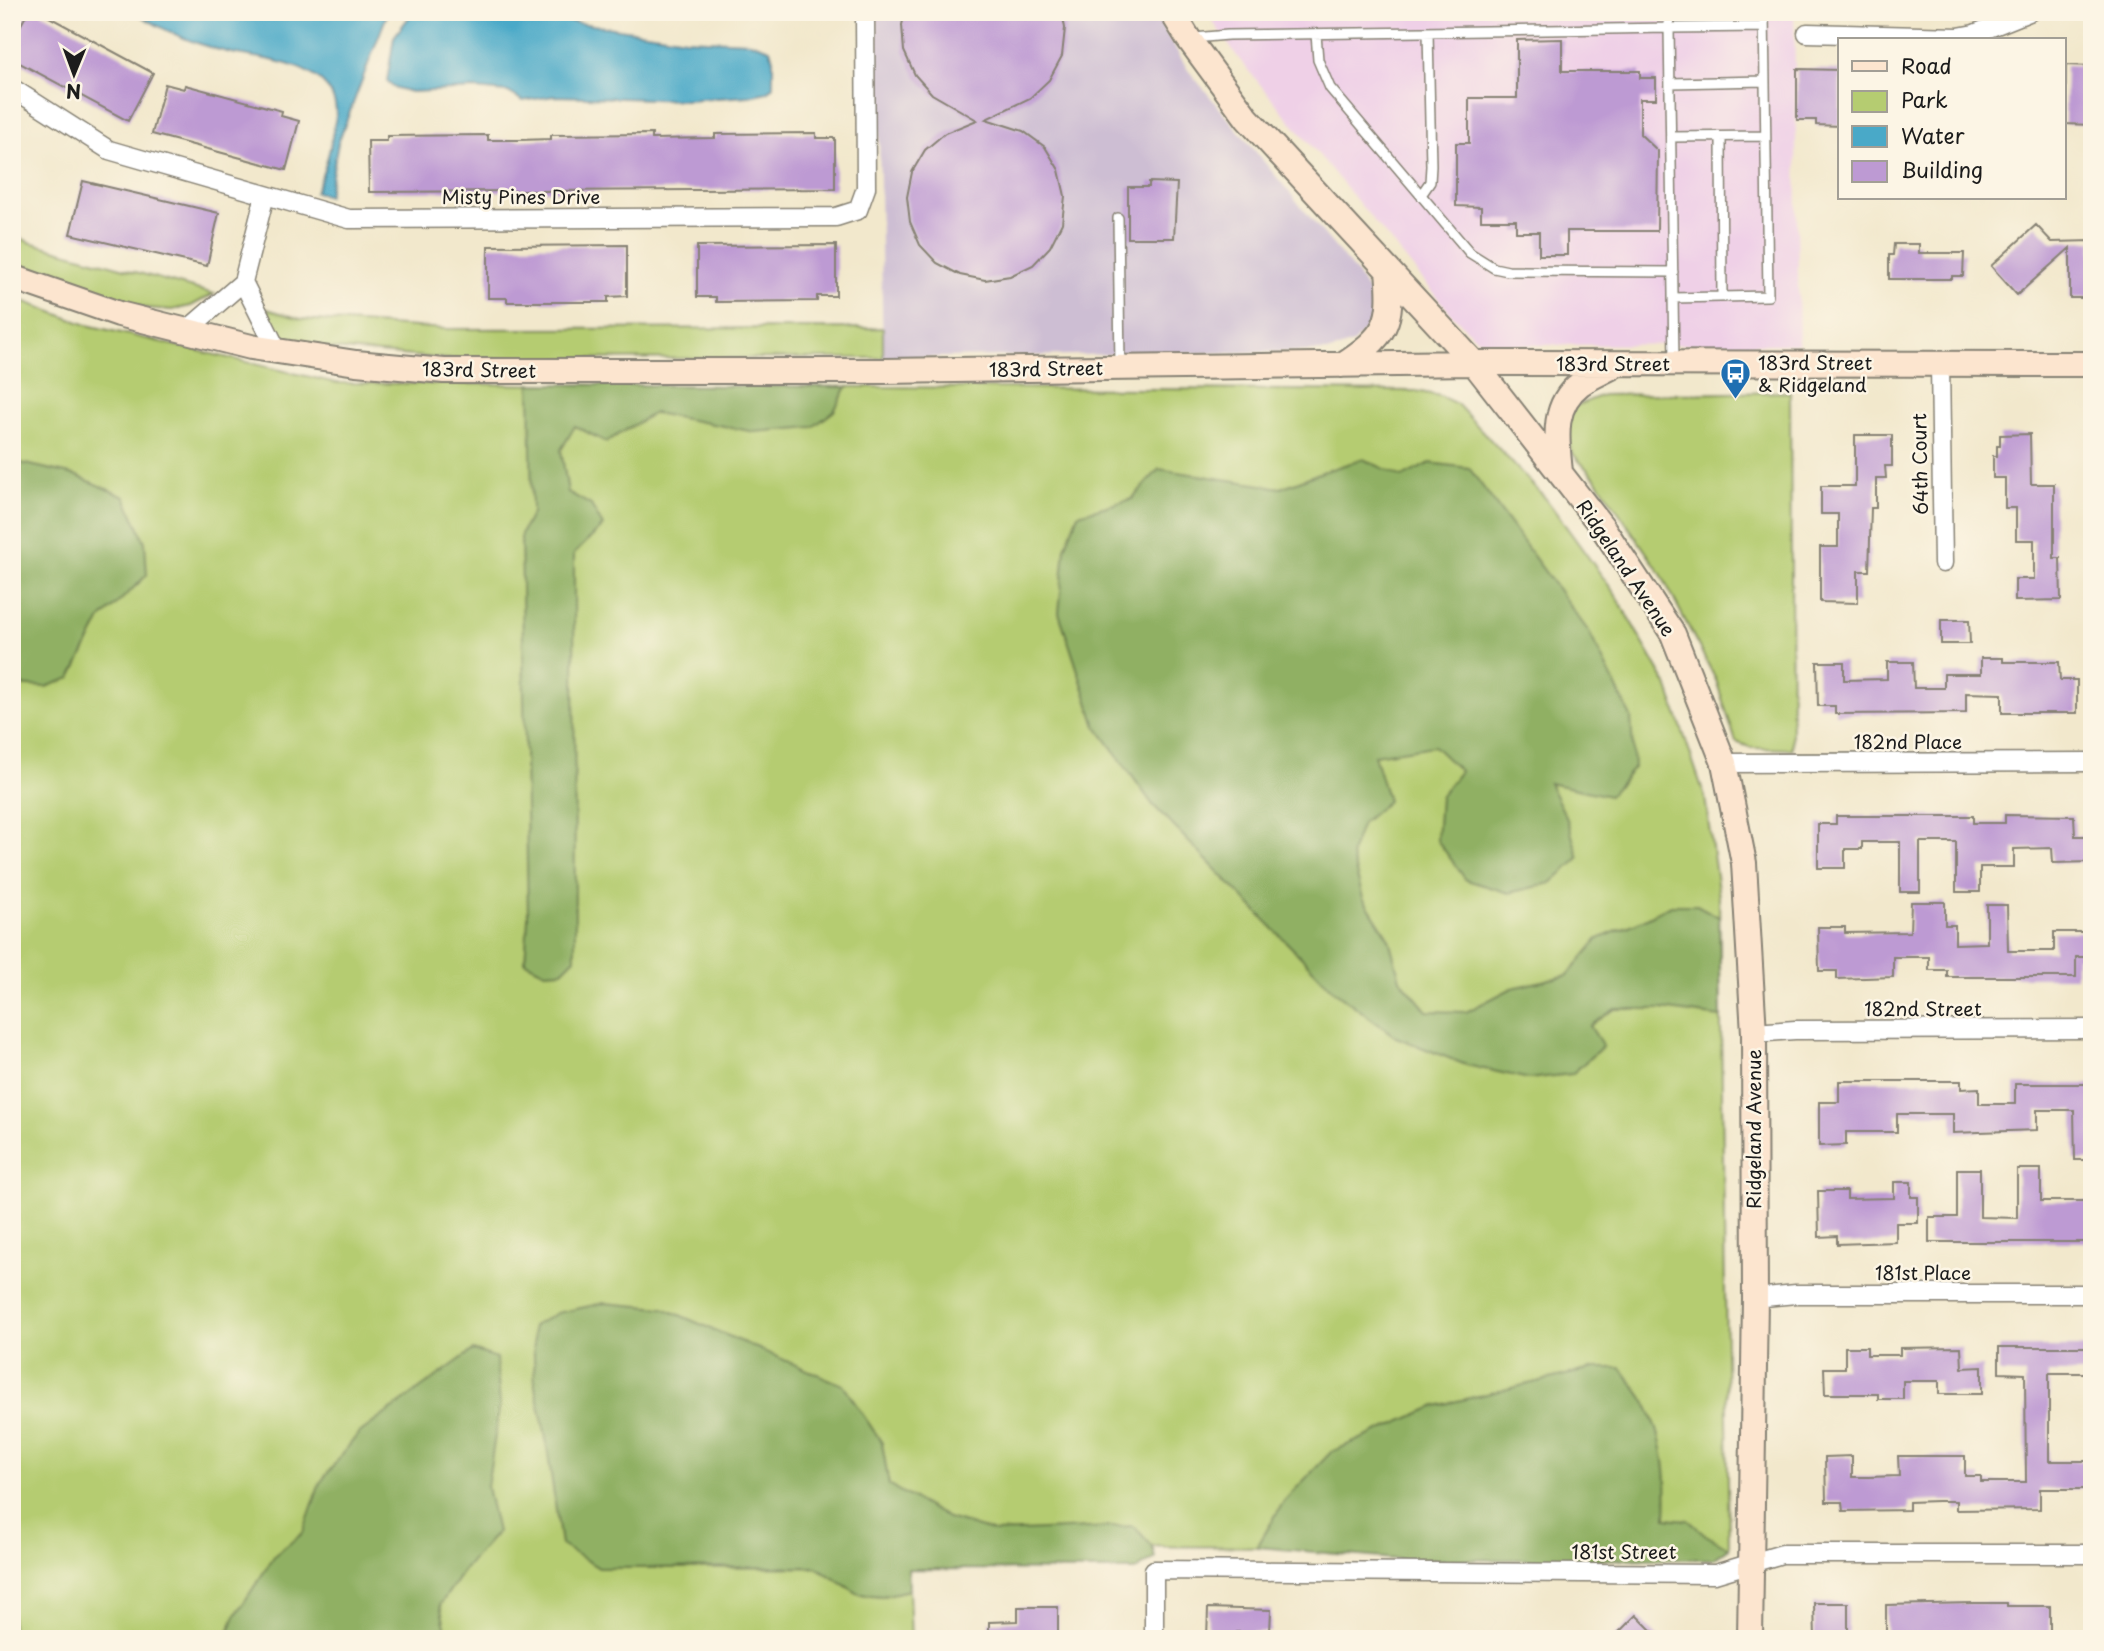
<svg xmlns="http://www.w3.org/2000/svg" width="2104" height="1651" font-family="'Playpen Sans',sans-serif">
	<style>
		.built { fill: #efd0e7 }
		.industrial { fill: #cdbed3 }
		.green { fill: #b5cc71; stroke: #687446; stroke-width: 2 }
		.forest { fill: #90b063; stroke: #566640; stroke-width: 2 }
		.water { fill: #49a9c8; stroke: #326272; stroke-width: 2 }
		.building { fill: #bd9ad3 }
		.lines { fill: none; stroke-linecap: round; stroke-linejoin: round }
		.lane-casing { stroke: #878274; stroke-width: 12 }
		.street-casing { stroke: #878274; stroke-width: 21 }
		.secondary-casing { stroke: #878274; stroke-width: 28 }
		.lane { stroke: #fff; stroke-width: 9 }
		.street { stroke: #fff; stroke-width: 18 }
		.secondary { stroke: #fce5cf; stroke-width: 24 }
		.labels { text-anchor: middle; stroke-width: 5; stroke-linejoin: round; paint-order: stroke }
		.street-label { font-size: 19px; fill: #1c1c1c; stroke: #fcf5e5 }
		.poi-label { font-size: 19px; fill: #1c1c1c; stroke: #fcf5e5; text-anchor: start }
	</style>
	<rect width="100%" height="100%" fill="#fcf5e5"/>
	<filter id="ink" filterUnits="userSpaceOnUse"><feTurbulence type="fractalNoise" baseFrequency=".0143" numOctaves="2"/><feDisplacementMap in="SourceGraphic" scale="14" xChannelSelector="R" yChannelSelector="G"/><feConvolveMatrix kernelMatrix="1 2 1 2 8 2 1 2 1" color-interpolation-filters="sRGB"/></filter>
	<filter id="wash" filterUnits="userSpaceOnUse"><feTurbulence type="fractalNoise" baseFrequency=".00686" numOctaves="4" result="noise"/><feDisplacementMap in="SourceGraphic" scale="28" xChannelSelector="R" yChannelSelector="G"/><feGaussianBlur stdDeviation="1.57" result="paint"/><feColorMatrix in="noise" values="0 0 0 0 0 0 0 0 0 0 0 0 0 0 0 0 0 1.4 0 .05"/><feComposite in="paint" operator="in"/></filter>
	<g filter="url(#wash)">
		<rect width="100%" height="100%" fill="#f2e8cc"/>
		<path class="built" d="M1206,12H1794L1799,344L1515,345L1478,340L1453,316L1239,59Z"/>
		<path class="industrial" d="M877,12H1154L1188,70L1357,274L1375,303L1370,324L1353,343L1330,351L883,358Z"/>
		<path class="green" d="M12,234L29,242L214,294L191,306L172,310L145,308L12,261Z
			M12,297L87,325L336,383L1416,391L1440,396L1457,404L1546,499L1615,594L1667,685L1705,797L1719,897L1729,1548L563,1545L599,1568L816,1567L859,1594L883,1596L909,1590L911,1639H12Z
			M267,309L301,319L445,329L883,328V358L447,359L312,347L282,338L274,325Z
			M1790,392L1792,749L1752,748L1736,742L1716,680L1661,574L1596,479L1571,452L1566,427L1575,406L1603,395Z"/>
		<path class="forest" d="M530,384L847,387L834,411L813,427L755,432L654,413L606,442L575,426L561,450L568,492L591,505L603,526L574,554L575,958L562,971L545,972L525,962L528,918L521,534L532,513Z
			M1363,459L1402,477L1430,463L1469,468L1589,632L1631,717L1634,768L1609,796L1549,783L1567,819L1579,858L1551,883L1509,893L1466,880L1437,840L1440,797L1460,771L1434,746L1374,755L1388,801L1362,823L1351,854L1363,898L1389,939L1400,979L1427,1011L1466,1012L1512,988L1568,975L1598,939L1643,920L1671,905H1697L1719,917L1721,1017L1661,1009H1615L1590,1026L1603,1046L1572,1074L1529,1079L1466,1065L1396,1037L1334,991L1153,805L1096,726L1059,613L1065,548L1078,514L1132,499L1159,469L1281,488L1322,472Z
			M12,461L75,475L125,497L145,542L147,575L101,619L71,678L46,687L12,685Z
			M604,1303L663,1308L843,1385L882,1443L889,1485L948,1518L995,1532L1134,1526L1152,1546L1155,1558L1136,1570L908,1569L909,1590L883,1596L859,1594L816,1567L599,1568L561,1545L545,1432L535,1387L533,1326L557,1313Z
			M473,1350L496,1358L500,1404L487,1487L497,1532L466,1567L440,1605L448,1639H226L235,1616L275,1555L303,1533L320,1483L358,1434Z
			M1595,1368H1621C1630,1381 1642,1394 1649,1409C1665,1442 1668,1482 1666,1518L1688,1520L1706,1535L1729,1548L1714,1559L1404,1560L1257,1547L1284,1501L1331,1452L1436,1406Z"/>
		<path class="water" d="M134,12H388L338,143L328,196L315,192C325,172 330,152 333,131C334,124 337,116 336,110C331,62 262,60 227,52C191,43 165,31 134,12Z
			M413,12H526L546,18L686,39L750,42L770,49L773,60V86L767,92L749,96L686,100L554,96L523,101L508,92L474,89L411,92L393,87L387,81L394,37Z"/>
		<g id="blocks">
			<path class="building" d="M28,12H40L153,73L128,121L12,59V41Z
				M905,12H1062L1065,28L1062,56L1049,80L1030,98L986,119L1023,131L1045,147L1059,170L1065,196L1062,223L1050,247L1033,265L1010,276L985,280L960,275L937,263L920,245L910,222L907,197L912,172L925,150L945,133L977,120L932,94L915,75L904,51L902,25Z
				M1562,39V71H1640V78H1656V99H1640V134L1658,151L1657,231H1567V255H1539V232H1516V220H1481V207L1456,206V143H1469V98H1517V40Z
				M2066,65L2092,66V125L2065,124Z
				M1797,69L1840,70V126L1816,125V120H1797Z
				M165,84L184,89L185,85L282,111L281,116L299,121L286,170L152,134Z
				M816,133V138H835V189L369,192L368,141H387V136L488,135V140H519L551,139V135L652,134V139L715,138V134Z
				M83,181L219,213L207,266L70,234Z
				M1149,182L1177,183L1174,238H1128V187H1149Z
				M2036,225L2052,242L2092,241V298H2070V248L2017,295L1991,266Z
				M1894,244H1919V253H1964L1963,276H1952V279H1889V255H1893Z
				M627,245V296L608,297V302H507V298H488V246Z
				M836,245V296H817V301L716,302V297H697V246Z
				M2030,434L2031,484H2054V558H2060L2061,600L2015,601V579H2034V540H2016V508H2005V478H1993V456H1997V446H2000V435Z
				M1855,435H1892V466H1885L1886,478H1876V508H1871L1869,571H1858V603L1820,602V547H1838V514H1821V486H1855Z
				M1941,620H1969L1970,644H1941Z
				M1981,658H2003V662H2059L2060,680H2077V713H2002V694L1966,693V713L1835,714V706H1818L1817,662H1844V680L1887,679V662H1913L1914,688H1944V674H1981Z
				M2005,815L2074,816L2075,836H2092V862L2053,863L2052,848L2014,849V867H1980V892H1956V842H1920V892H1900V842H1862V849H1845V868H1818V824H1836V816H1973V823H2005Z
				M1911,902H1945V925H1955V944L1987,943V905H2007L2008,951H2054V932H2092V957H2076V977H1947V970H1929V957H1893V977L1837,979V971H1819L1818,927H1845V933L1910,932Z
				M1839,1081H1961V1089L1979,1088V1104H2015V1084H2092V1160H2075L2074,1110H2037V1130L1979,1132L1953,1133V1114H1897V1132H1846V1145L1819,1146V1102H1839Z
				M1957,1169H1980V1217L2017,1218V1169H2041V1201H2092V1242H1929V1217H1957Z
				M1894,1182H1911V1197H1918V1223H1896V1242L1837,1244V1236L1819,1237L1818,1191H1847V1199L1894,1198Z
				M1845,1347H1867V1355H1900V1348L1961,1347L1962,1368L1982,1367V1394H1939V1381H1903V1399H1878V1394H1825L1824,1368H1845Z
				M1999,1347H2092V1373H2049V1461H2092V1489H2040V1509L1956,1510V1501H1938L1909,1502V1510L1843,1511L1842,1502H1826L1825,1457L1852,1456V1477H1868L1899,1476L1898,1456H1965V1476H1981V1482H2026L2025,1374L1999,1373Z
				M1814,1603H1848V1639H1815Z
				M1973,1603H2007V1606H2050V1639H1886V1605Z
				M1018,1607H1058V1636H1049V1639H989V1622L1018,1621Z
				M1208,1608L1271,1610L1270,1632H1237V1639H1207Z
				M1636,1615L1660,1639H1612Z"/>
		</g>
	</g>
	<g filter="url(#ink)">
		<use href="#blocks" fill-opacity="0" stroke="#878274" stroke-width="2"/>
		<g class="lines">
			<defs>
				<path id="lane" d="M1669,12V28L1764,27
					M1316,34L1318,60L1330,88L1470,253L1494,268L1508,271L1673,272
					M1194,38L1228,35L1669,28L1674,361
					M1670,83L1765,81
					M1671,137L1765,136
					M1721,137L1722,297
					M1421,195L1430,182L1431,166L1428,32
					M1118,218L1120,366
					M1673,298L1768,296L1764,12"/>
				<path id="street" d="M1807,33L1958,37L1974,34L2029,12
					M12,88L109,150L349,219L836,217L858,210L866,188L865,12
					M243,282L265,195
					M185,332L243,282L278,352
					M1940,365L1943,563
					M1724,763L2092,762
					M1754,1033L1795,1030L2092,1029
					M1755,1298L1796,1294H2092
					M1154,1639V1570L1715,1574L1782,1554H2092"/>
				<path id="secondary" d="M1172,12L1188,38L1247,118L1474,363L1603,528L1673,634L1724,763L1744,863L1754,1033L1755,1298L1750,1639
					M12,277L119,314L251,347L356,363L444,371H883L1474,363L2092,364
					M1342,365C1387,335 1393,324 1388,270
					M1560,472C1557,441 1551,406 1580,384C1590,377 1603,372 1615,365"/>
			</defs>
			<use href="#lane" class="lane-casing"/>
			<use href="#street" class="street-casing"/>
			<use href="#secondary" class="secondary-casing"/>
			<use href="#lane" class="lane"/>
			<use href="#street" class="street"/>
			<use href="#secondary" class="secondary"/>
		</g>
	</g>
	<defs>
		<symbol id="bus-pin" viewBox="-11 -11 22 30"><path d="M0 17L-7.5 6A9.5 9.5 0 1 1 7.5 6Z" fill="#1f6fb2" stroke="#fcf5e5"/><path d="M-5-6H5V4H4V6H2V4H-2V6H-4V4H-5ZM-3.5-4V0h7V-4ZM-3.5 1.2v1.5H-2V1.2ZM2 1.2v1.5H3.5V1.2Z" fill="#fff"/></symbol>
	</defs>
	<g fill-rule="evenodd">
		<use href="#bus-pin" x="1718" y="356" width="35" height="47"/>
	</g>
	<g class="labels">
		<g class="street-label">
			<text x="521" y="204">Misty Pines Drive</text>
			<text x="1613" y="371">183rd Street</text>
			<text transform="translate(1046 369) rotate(-1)" y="7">183rd Street</text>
			<text transform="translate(479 370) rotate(1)" y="7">183rd Street</text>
			<text transform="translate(1920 464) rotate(-91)" y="7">64th Court</text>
			<text transform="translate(1626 568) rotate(56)" y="7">Ridgeland Avenue</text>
			<text x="1908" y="749">182nd Place</text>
			<text x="1923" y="1016">182nd Street</text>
			<text transform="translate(1754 1129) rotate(-90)" y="7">Ridgeland Avenue</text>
			<text x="1923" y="1280">181st Place</text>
			<text x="1624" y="1559">181st Street</text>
		</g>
		<g class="poi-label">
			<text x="1758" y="370">183rd Street<tspan x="1758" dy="22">&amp; Ridgeland</tspan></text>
		</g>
	</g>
	<rect width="2104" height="1651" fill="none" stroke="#fcf5e5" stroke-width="42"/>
	<rect x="1838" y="38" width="228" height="161" fill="#fcf5e5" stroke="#a29e95" stroke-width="2"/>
	<rect x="1852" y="61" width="35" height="10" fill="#fce5cf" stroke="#a29e95" stroke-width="2"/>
	<text x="1901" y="74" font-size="21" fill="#1c1c1c">Road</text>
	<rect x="1852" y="91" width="35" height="21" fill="#b5cc71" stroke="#a29e95" stroke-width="2"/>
	<text x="1901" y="108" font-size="21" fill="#1c1c1c">Park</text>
	<rect x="1852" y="126" width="35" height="21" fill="#49a9c8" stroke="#a29e95" stroke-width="2"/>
	<text x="1901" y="144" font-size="21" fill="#1c1c1c">Water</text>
	<rect x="1852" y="161" width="35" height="21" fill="#bd9ad3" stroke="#a29e95" stroke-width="2"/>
	<text x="1901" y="178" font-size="21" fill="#1c1c1c">Building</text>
	<g transform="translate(74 74) rotate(181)" stroke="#fcf5e5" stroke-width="5" paint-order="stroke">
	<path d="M0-5L12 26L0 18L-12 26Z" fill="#1c1c1c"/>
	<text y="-10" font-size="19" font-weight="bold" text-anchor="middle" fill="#1c1c1c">N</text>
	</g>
</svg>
